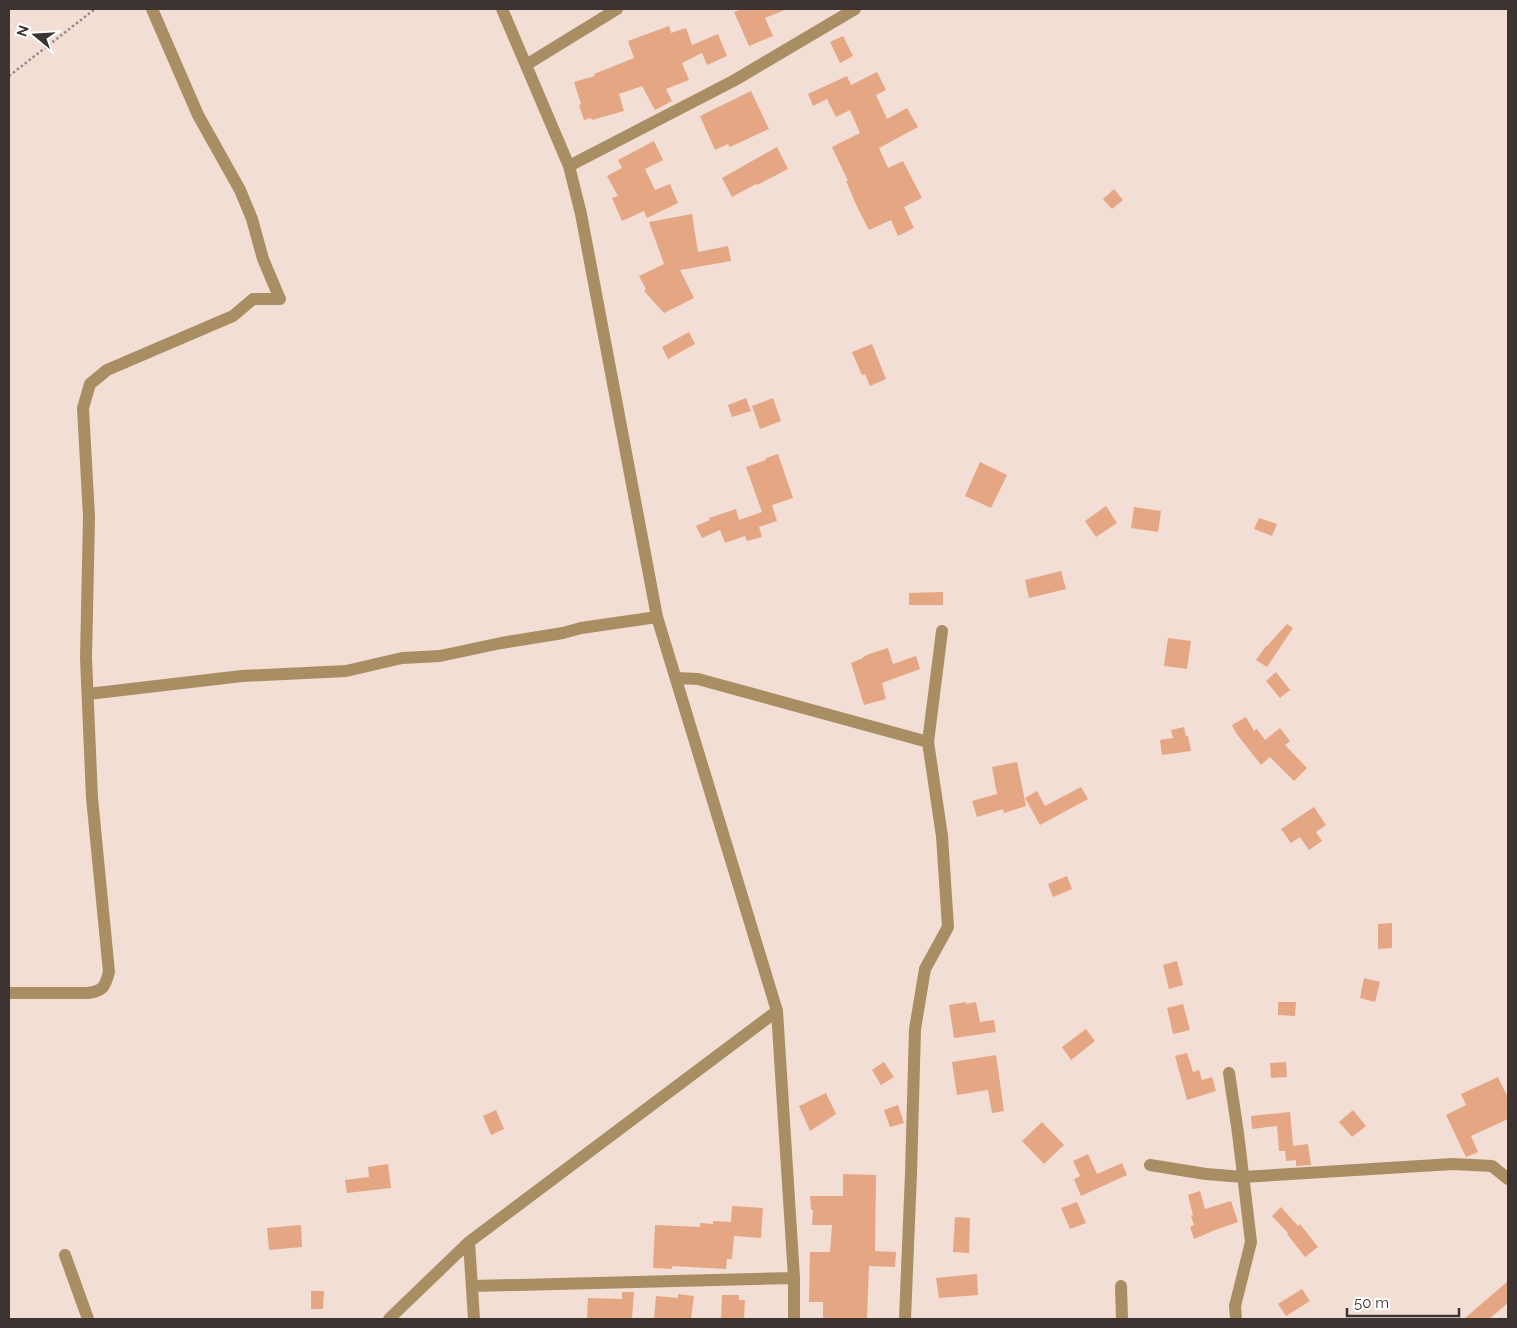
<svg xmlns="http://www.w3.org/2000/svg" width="1517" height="1328" font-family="Raleway,sans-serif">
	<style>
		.building { fill: #e5a684 }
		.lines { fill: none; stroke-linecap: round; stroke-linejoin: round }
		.path { stroke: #998a84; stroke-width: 2.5; stroke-dasharray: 2.5 2.5; stroke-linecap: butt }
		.minor { stroke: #a98d63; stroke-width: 12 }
	</style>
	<rect width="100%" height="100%" fill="#f2ded5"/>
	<path class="building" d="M742,9H787L765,18L773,36L749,46L734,12Z
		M669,26L671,33L686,28L692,45L718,34L727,56L707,65L702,53L682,63L689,80L666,89L672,101L655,110L642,86L619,94L624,111L592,120L591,118L584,120L579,105L581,104L574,82L595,76L594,74L634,58L628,41Z
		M843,36L853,56L840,63L830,42Z
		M877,72L886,90L876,95L887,119L907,108L918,127L879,148L888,168L903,161L922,198L904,207L914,228L898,236L891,220L869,230L858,209L846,181H848L832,147L860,133L850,110L836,117L827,99L813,106L808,94L847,76L851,85Z
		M751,91L769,129L730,147L728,144L715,150L700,116Z
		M654,141L663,160L645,169L655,190L670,184L678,203L647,218L644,211L622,221L612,198L618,196L607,176L622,168L618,160Z
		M777,147L788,169L757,185L756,184L732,197L722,178Z
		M1114,189L1123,200L1112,209L1103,199Z
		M692,214L698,252L728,246L731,261L680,270L694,298L664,313L644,291L646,289L639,276L664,264L649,222Z
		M689,332L695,344L668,359L662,347Z
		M872,344L886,379L870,386L865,374L862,375L852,352Z
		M746,398L751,411L732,417L728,405Z
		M773,398L781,421L760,429L752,406Z
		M778,454L793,498L772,505L777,521L759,527L762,537L747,541L745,536L725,543L720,530L702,538L696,526L710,520L709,518L736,509L739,520L762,512L746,467L766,460V458Z
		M980,462L1007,475L991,508L965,496Z
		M1106,506L1117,523L1096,537L1085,521Z
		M1134,507L1161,511L1158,532L1131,528Z
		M1259,518L1277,524L1272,536L1254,529Z
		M1061,571L1066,589L1029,598L1025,580Z
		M943,592V605H909V593Z
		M1287,624L1293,628L1267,667L1256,660L1266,646H1267Z
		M1168,638L1191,641L1187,669L1164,666Z
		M888,648L893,664L916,656L920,669L882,683L886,699L864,705L851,663L863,658V657L869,654Z
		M1276,672L1290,690L1280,698L1266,681Z
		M1246,717L1254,731L1257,729L1265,740L1280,728L1290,741L1285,745L1307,768L1294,781L1270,757L1261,765L1236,733L1232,725Z
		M1184,727L1186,736H1188L1191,751L1162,755L1160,740L1173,738L1171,730Z
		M1017,762L1026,806L1004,813L1003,809L977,817L972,801L997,794L992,767Z
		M1081,787L1088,799L1040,825L1025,798L1037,791L1045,806Z
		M1314,807L1326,825L1316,832L1322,841L1309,850L1300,837L1291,843L1281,829Z
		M1067,876L1072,889L1053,897L1048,884Z
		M1392,923V948L1378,949V924Z
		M1177,961L1183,985L1169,989L1163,965Z
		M1364,978L1380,982L1375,1002L1360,998Z
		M966,1002V1004L976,1002L980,1022L994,1020L996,1032L954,1038L949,1005Z
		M1278,1002H1296L1295,1016L1278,1015Z
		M1183,1004L1190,1030L1173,1034L1167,1008Z
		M1086,1029L1095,1041L1071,1060L1062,1047Z
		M1187,1053L1193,1072L1199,1070L1202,1080L1212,1077L1216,1091L1187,1100L1175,1056Z
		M996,1055L1004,1111L992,1113L988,1090L957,1095L952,1062Z
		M884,1062L894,1077L881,1085L872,1070Z
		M1286,1062L1287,1077L1271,1078L1270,1063Z
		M1498,1077L1508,1098V1119L1471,1136L1478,1152L1466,1157L1446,1115L1466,1105L1461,1094Z
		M826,1093L836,1114L810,1131L799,1106Z
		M898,1105L904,1123L890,1127L884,1110Z
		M496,1110L504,1129L491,1135L483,1116Z
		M1353,1110L1366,1126L1352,1137L1339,1122Z
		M1290,1112L1293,1146L1308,1144L1311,1165L1296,1166V1160L1286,1161L1285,1151H1279L1277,1126L1252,1129L1251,1116Z
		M1042,1122L1064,1145L1044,1164L1022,1141Z
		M1088,1154L1097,1174L1122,1163L1127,1175L1081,1196L1074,1179L1080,1176L1073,1161Z
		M388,1164L391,1188L347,1193L345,1180L369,1177L368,1167Z
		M843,1174L876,1175L875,1251L896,1252L895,1267L869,1266L867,1319H823V1302H809L810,1252H830L832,1225H812L813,1210H811L810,1196H843Z
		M1200,1191L1205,1209L1231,1201L1238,1222L1215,1230L1194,1239L1190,1227L1194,1225L1191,1216L1193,1215L1188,1195Z
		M1077,1202L1086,1223L1070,1229L1061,1208Z
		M732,1206L763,1208L761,1238L734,1236L732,1259H727L726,1269L672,1266V1269L653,1268L655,1225L700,1227V1223L713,1224V1221L731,1222Z
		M1281,1207L1298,1226L1300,1224L1318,1247L1305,1257L1287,1234L1288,1233L1272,1216Z
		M955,1217L970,1218L969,1253L953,1252Z
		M301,1225L302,1247L269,1250L267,1228Z
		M977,1274L978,1295L939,1298L936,1278Z
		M1508,1281V1303L1489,1319H1464Z
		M1302,1289L1310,1301L1286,1316L1278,1304Z
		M311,1291H324L323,1309H311Z
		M622,1292H634L632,1319H587L588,1298L622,1299Z
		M678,1294L694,1296L691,1319H654L656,1296L678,1298Z
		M722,1295H739V1300H745L744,1319H721Z"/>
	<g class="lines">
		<path class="path" d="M9,76L95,9"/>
		<path class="minor" d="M502,9L569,166L581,214L657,617L777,1011L794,1278V1319
			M526,65L617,9
			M569,166L735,80L855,9
			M676,678L698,679L928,742L942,836L948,927L925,969L915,1029L911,1173L905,1319
			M88,694L242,676L346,671L402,658L440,656L501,643L563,633L581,628L657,617
			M928,742L942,631
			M9,993H88C103,991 105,987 109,972L92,798L86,658L89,517L83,408L90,384L107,370L233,316L253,299H280L263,259L252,219L240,190L198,115L152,9
			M1229,1073L1238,1133L1251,1242L1235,1306L1236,1319
			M1150,1165L1206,1174L1243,1177L1453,1164L1492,1166L1508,1179
			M469,1242L474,1319
			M65,1255L88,1319
			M473,1286L794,1278
			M1121,1286L1122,1319
			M389,1319L469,1242L777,1011"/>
	</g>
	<rect width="1517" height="1328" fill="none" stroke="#3c3430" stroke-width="20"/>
	<g transform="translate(35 35) rotate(288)" stroke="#ffffff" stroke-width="4" paint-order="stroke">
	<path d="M0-4L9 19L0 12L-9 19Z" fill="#3c3430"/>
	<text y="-8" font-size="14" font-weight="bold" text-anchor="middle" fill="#3c3430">N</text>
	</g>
	<path d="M1347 1308v8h112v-8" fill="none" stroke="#3c3430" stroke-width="2.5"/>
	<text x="1354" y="1308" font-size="15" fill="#3c3430" stroke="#ffffff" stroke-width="4" paint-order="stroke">50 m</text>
</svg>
